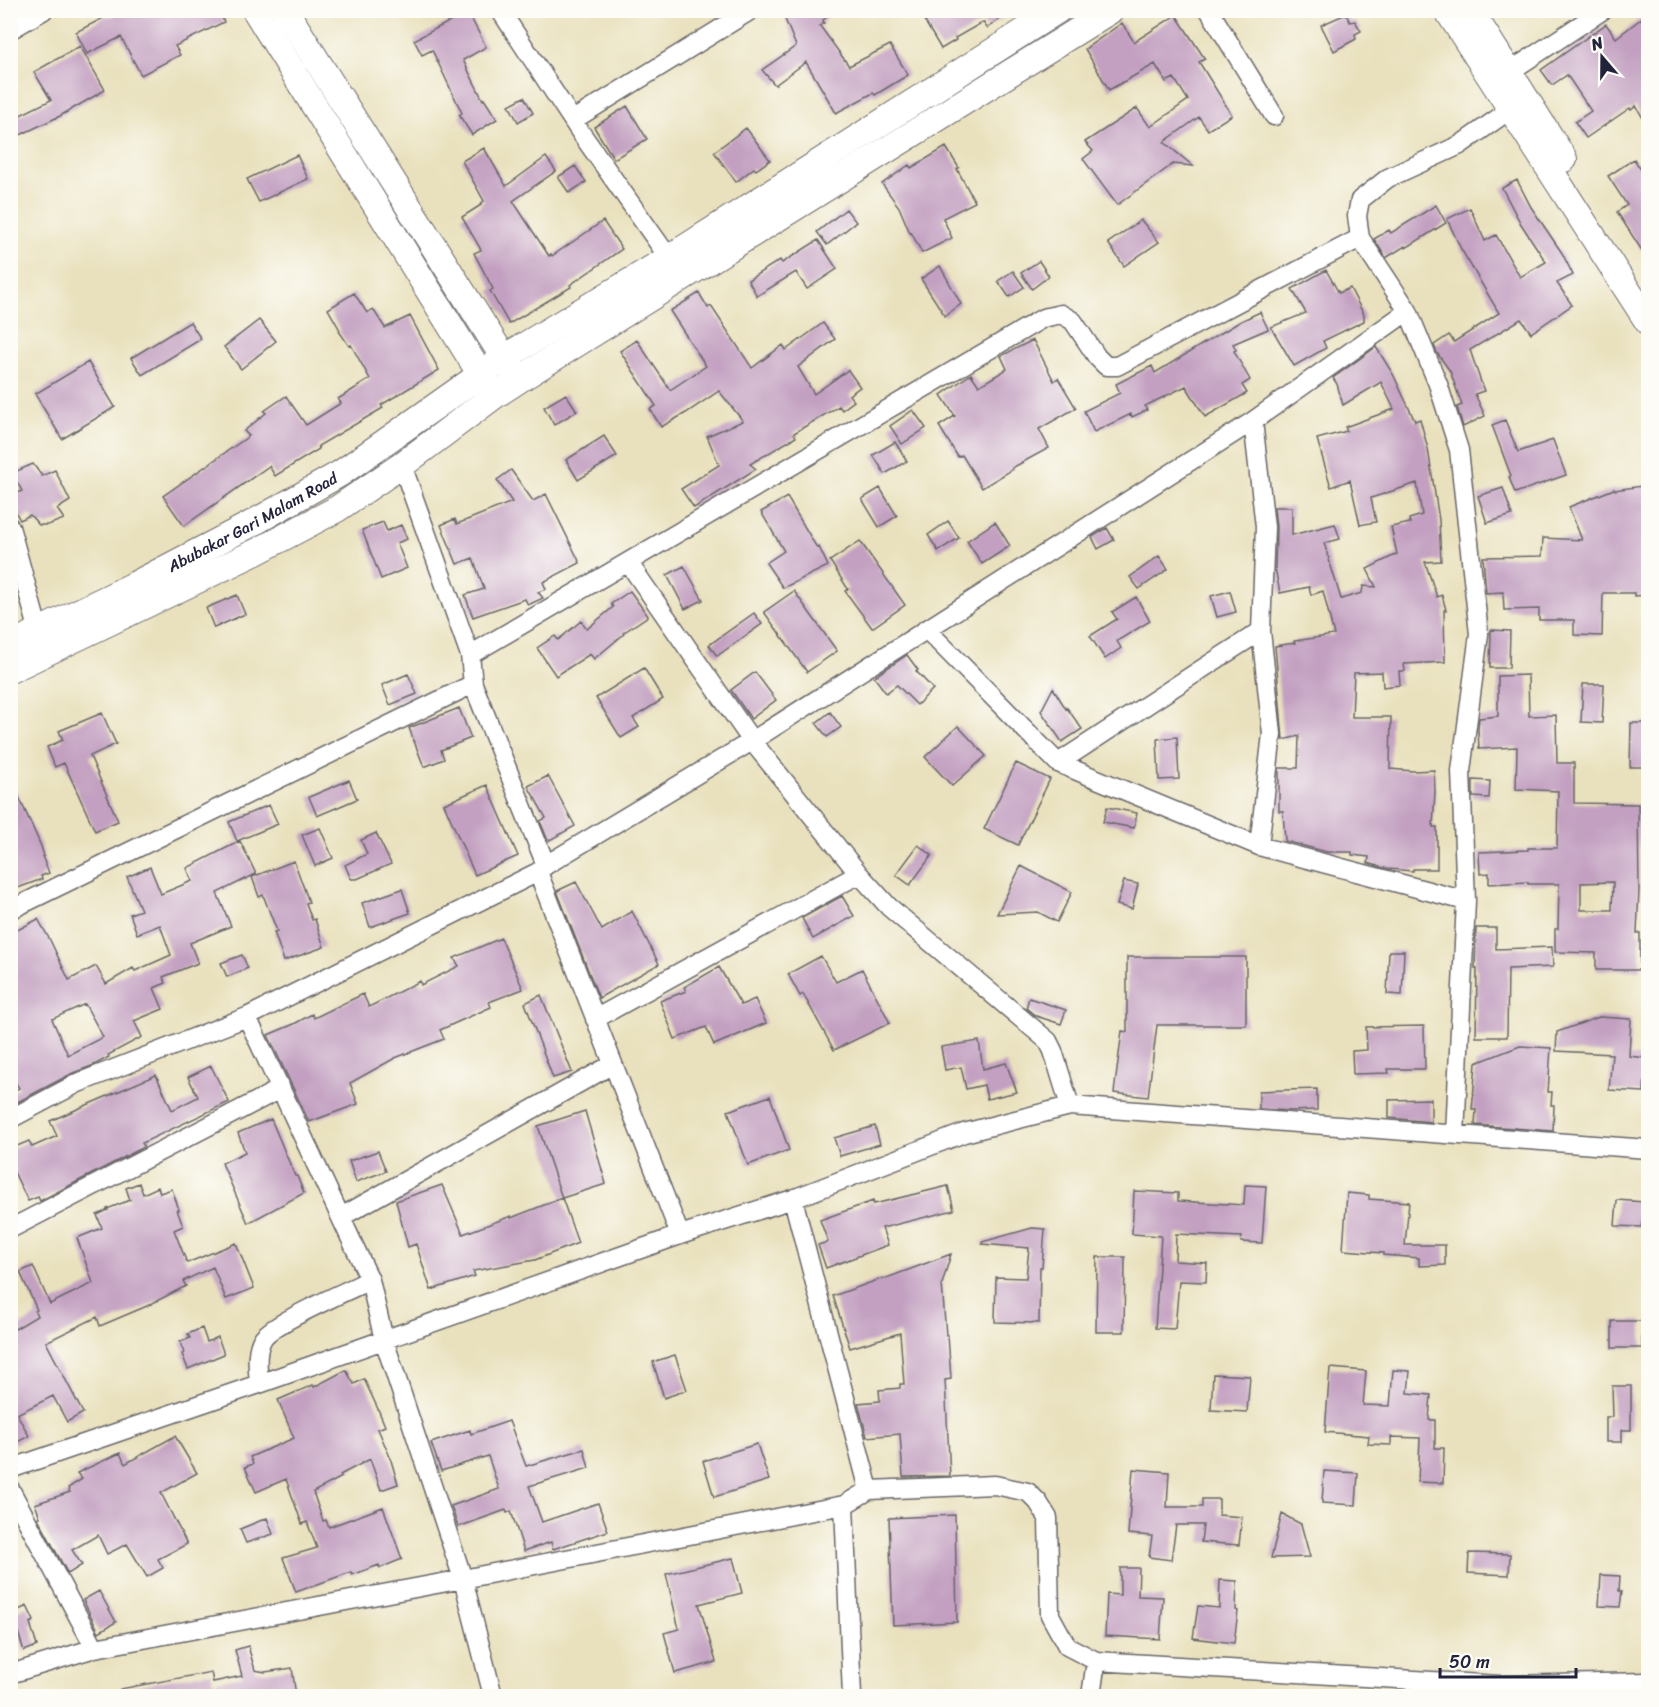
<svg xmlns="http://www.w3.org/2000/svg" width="1659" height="1707" font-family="Sriracha,sans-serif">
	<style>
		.building { fill: #c3a0c1; fill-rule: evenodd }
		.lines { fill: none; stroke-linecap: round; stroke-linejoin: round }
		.street-casing { stroke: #686568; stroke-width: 21 }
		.secondary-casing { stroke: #686568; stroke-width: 28 }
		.street { stroke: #fff; stroke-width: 18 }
		.secondary { stroke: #fff; stroke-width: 26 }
		.labels { text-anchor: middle; stroke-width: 4.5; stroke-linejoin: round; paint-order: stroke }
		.street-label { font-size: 16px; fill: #22223b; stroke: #fdfcf7 }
	</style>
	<rect width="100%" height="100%" fill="#fdfcf7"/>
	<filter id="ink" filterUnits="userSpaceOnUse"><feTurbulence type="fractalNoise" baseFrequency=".0167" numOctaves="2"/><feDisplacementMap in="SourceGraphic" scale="12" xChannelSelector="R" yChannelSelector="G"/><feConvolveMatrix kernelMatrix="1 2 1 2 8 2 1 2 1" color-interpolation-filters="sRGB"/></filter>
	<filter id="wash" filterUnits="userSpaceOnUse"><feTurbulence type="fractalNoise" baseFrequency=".008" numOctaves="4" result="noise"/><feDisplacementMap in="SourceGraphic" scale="24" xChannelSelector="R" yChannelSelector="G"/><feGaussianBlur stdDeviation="1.35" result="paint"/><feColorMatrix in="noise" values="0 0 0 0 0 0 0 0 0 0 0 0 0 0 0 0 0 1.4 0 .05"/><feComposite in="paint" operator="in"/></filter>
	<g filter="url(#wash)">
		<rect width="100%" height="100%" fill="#e9e1bd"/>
		<g id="blocks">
			<path class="building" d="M123,10H218L224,22L175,46L180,55L141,75L121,37L87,54L76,32L109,15L110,17Z
				M801,10H838L823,20L824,23L820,26L849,66L890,45L908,75L875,95L873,93L836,113L806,62L775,85L762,70L796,46L785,19Z
				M940,10H1014L987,28L983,22L955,38L956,40L941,49L924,20Z
				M468,12L486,47L463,60L483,100L484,99L497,119L472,135L459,115L462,113L432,50L422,55L414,40Z
				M1346,14L1350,22L1355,21L1361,31L1355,34L1356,39L1334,51L1321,25Z
				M1176,15L1205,59L1199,62L1232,115L1208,130L1199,117L1164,142L1193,166L1173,164L1117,205L1083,159L1093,151L1085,142L1137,108L1150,127L1188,100L1174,78L1166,82L1155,64L1109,90L1085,49L1122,23L1134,42Z
				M1642,18L1648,27V127L1636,106L1631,110L1630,108L1586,138L1575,122L1591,111L1567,75L1552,85L1541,70L1606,24L1616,38Z
				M80,46L105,90L60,116L18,136L10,120L51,100L34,72Z
				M524,97L533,113L518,122L509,105Z
				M627,106L647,139L614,159L594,127Z
				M746,128L770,160L756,170L754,168L736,182L714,152Z
				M946,147L959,168L957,169L975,202L943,218L952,238L922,253L911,232L910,233L899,207L882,184L909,165L911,168Z
				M484,148L506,186L546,157L556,171L513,201L549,256L551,254L552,256L603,221L622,249L570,285L571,287L509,324L490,291L493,289L474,253L481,250L462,217L481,205L480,204L484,201L462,161Z
				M297,155L308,179L259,202L247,179Z
				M1634,159L1641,170L1648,165V260L1617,212L1627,205L1608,176Z
				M575,166L586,182L569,193L558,177Z
				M1517,180L1531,207L1562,253L1573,275L1557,283L1572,305L1531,333L1521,319L1470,350L1484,391L1475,394L1485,416L1463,427L1457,407L1462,405L1450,371L1437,353L1434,345L1449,335L1454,342L1499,313L1461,249L1447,219L1470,208L1485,241L1496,235L1520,277L1546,262L1521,224L1502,188Z
				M1436,205L1446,223L1406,248L1405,246L1386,258L1374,239L1389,230L1391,233Z
				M846,209L856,222L827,245L817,232Z
				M1141,220L1159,242L1124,266L1108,243Z
				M818,240L837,269L807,289L796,272L757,296L748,280L780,260L782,263Z
				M1039,261L1049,276L1032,289L1021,273Z
				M940,266L961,304L945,316L921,279Z
				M1326,270L1339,293L1350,288L1364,315V321L1323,341L1326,348L1294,366L1271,327L1306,313L1292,289Z
				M1013,271L1024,287L1009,297L998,281Z
				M354,293L367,313L373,309L385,328L410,316L439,370L381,405L383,408L318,446L319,449L275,476L269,466L184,526L163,496L249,436L244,431L266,413L264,411L286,396L306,425L341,403L338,399L370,379L351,345L349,346L339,331L340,330L328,309Z
				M699,293L708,308L711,306L752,368L783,345L786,350L823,323L835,339L798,367L814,394L848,370L860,387L849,395L854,401L842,410L839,406L794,433L796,437L750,464L756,469L694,508L681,489L719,465L707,436L743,421L719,391L686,413L661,427L650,409L656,406L620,351L637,340L670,390L706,366L670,311Z
				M1260,312L1268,329L1233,344L1236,350L1234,351L1250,380L1242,385L1247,393L1205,417L1186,386L1145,406L1147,410L1132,417L1131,414L1094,432L1084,411L1120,393L1116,384L1152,366L1155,373L1241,321Z
				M259,320L276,341L241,369L224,347Z
				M190,322L201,339L142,375L131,358Z
				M1033,340L1054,381L1058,378L1076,408L1039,429L1049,448L1012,468L1013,469L982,488L962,455L958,457L939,426L955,416L941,395L971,374L979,386L1007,369L1001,356Z
				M1376,347L1393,374L1415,421L1420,419L1428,449L1439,520L1441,561L1425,562L1437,597L1442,595L1446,610H1444L1445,662L1404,664L1405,671H1399L1400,685L1383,687L1382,672L1354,673L1352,717H1391L1390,769L1413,771L1434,770L1435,791L1433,827H1437V869H1413V871L1388,869L1368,863L1369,857L1352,855V852H1327L1285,841L1283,811H1279V768H1298L1299,736L1283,740L1275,646L1295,643L1294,641L1334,635L1323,591L1311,595L1309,587L1280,593L1275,568L1276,527L1274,507H1292V535L1335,524L1340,539L1324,543L1341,599L1362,593L1363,586L1376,587L1367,569L1397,554L1391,527L1410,523L1409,519L1422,515L1417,483L1371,498L1376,522L1360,525L1350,480L1331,487L1317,439L1347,431L1345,427L1394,409L1381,382L1343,405L1337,384L1333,378Z
				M88,362L115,407L62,439L35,394Z
				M566,394L577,411L554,425L544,407Z
				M913,410L926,428L902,444L890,426Z
				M1505,420L1518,452L1553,440L1566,475L1515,493L1509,477L1511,476L1492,425Z
				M604,436L617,456L578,480L566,460Z
				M895,442L907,461L885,474L873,455Z
				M33,464L42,476L55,470L70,501L57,509L64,519L48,525H39L30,515L20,520L10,502V497L22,491L12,473Z
				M511,470L533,501L546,494L580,563L543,582L546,589L538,592L543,598L528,605L525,599L473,617L465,595L484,589L473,558L457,564L441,525L455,519L457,524L512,502L497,480Z
				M1648,485V595L1634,596V593H1603L1602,636L1574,635V620H1539V609L1504,610L1503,592L1486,593L1483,557L1542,556L1543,538L1582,540L1569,507L1614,489L1615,490Z
				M880,488L897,516L879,527L862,499Z
				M1503,488L1512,515L1487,523L1478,496Z
				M787,497L817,548L819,547L828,566L783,588L766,563L784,551L761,512Z
				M948,521L959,538L938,551L928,535Z
				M383,522L387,531L401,525L407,539L397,543L407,568L381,579L362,530Z
				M995,522L1010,546L982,564L967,541Z
				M1107,528L1114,540L1098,549L1092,537Z
				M860,541L905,605L872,628L845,591L848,589L830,561Z
				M1159,556L1168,569L1139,589L1130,577Z
				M684,566L703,600L685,609L667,575Z
				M630,591L648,616L623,633L624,634L594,659L590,654L556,676L537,648L555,636L558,640L581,621L587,629L613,607L611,604Z
				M794,591L837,651L807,672L764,612Z
				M1230,591L1236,612L1217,617L1211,596Z
				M237,595L245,614L214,628L206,608Z
				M1136,597L1150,621L1117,641L1121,648L1105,659L1090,636L1117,619L1112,612Z
				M754,613L762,624L717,656L709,645Z
				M1491,630L1510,631L1509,668H1490Z
				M907,655L918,670L916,671L933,689L917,705L897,685L886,693L874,677Z
				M644,668L663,699L633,718L639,727L621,738L596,698Z
				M755,672L776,700L751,719L731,690Z
				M408,674L417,694L390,705L382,685Z
				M1528,675L1529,716L1556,715L1557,763H1574V803L1638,804L1639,890L1637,933H1640V970H1596V953L1555,952V929H1558L1559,884H1528V882L1489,884V873L1480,874L1479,852L1528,850V848H1557L1558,791L1516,789L1517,747L1479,749L1478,729L1479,718L1498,716V676ZM1613,882L1612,910H1581V883Z
				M1583,684H1604L1602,723L1581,722Z
				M1053,688L1066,709L1067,708L1082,729L1062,742L1041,711Z
				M459,708L471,738L441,750L444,759L424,767L409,728Z
				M830,712L841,727L827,737L816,723Z
				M102,713L116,744L90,756L118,821L95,831L64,763L55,767L47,747L63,740L59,731Z
				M1631,723H1648V767H1630Z
				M958,726L986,756L952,786L925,757Z
				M1177,737L1179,779L1159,780L1157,739Z
				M1016,763L1050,779L1018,845L984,829Z
				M548,776L575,826L548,841L540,821L546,818L528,786Z
				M10,777L41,846L44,856H42L49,873L41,876L42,879L10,891Z
				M349,780L357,799L317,816L309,797Z
				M1473,780L1490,781L1489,798L1473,797Z
				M487,785L518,856L475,875L444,804Z
				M269,805L278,824L237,841L229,822Z
				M1107,807L1137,813L1134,828L1103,822Z
				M320,828L333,858L315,866L302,835Z
				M376,833L391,864L357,879H351L345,865L367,854L361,840Z
				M240,841L256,874L217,893L231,926L190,943L198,963L163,977L166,983L154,988L163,1009L134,1021L142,1037L108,1055L109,1057L94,1065L73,1073L10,1106V1093L19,1088L10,1073V934L38,919L50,940L69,980L96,966L106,984L133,968L135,971L171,955L160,925L137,934L130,914L141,910L127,877L150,867L161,894L192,881L187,868ZM85,1004L103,1037L68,1055L52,1019Z
				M918,845L932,855L910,885L896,875Z
				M294,861L309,902L306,903L312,920L315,919L324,947L284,961L274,932L277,931L263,895L259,897L252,877Z
				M1021,866L1072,892L1057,922L1038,912L997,914Z
				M1124,881L1138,884L1132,909L1117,905Z
				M576,882L602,930L632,911L659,964L599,998L557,891Z
				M402,889L410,913L370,927L362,903Z
				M842,896L854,916L813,939L802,918Z
				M1476,928H1496V949L1552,947L1553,967L1508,969L1507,1037H1476L1477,968H1475Z
				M501,938L523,989L489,1002L491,1007L440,1030L444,1039L395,1058L350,1083L358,1104L309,1122L268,1035L294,1024L312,1014L314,1018L363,994L369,1007L420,981L421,985L459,966L454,958Z
				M1389,951H1404L1402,995L1387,994Z
				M242,955L248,968L227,977L221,963Z
				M821,956L836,982L862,969L890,1023L834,1050L803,994L800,996L788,974Z
				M1127,957H1246V1025H1157L1148,1097L1114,1093L1122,1031L1127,1032Z
				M719,967L741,1005L755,999L766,1023L714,1045L706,1027L675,1039L660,1001L686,991L684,987Z
				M541,995L572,1072L553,1078L525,1003Z
				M1029,998L1066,1010L1061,1024L1036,1016L1026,1008Z
				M1599,1017L1631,1019L1629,1056L1646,1058L1644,1092L1609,1090L1612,1054L1556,1051L1557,1032Z
				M1424,1026L1425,1069H1388L1389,1073L1353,1074L1352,1051L1367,1050L1366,1027Z
				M979,1041L983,1069L1006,1063L1017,1092L987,1099L984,1085L966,1089L961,1067L945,1070L941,1047Z
				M1520,1046L1551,1048L1548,1092H1552L1551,1105H1554L1553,1131L1475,1125L1476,1110H1472L1476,1063Z
				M211,1066L229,1102L142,1143L144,1147L40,1201L38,1197L28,1201L10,1164V1149L29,1141L32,1147L57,1136L50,1121L156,1075L172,1110L198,1097L188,1077Z
				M1317,1089V1110L1290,1111L1259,1109V1091Z
				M770,1096L789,1150L748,1165L728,1111Z
				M1431,1099V1122L1389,1118V1100Z
				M585,1111L606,1184L562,1198L538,1126Z
				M271,1119L295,1176H297L304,1193L248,1223L222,1163L245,1152L238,1133Z
				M875,1126L880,1144L840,1156L834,1138Z
				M378,1151L386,1171L356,1182L349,1161Z
				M139,1183L143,1194L158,1187L160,1193L172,1189L179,1210H177L183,1226L174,1230L187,1263L236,1243L254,1288L226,1299L213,1267L183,1281L186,1286L147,1306L100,1326L97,1317L46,1342L83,1413L67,1422L53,1396L17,1414L29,1436L10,1446V1332L37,1316L35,1311L37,1310L20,1272L33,1266L50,1304L93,1283L77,1238L102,1228L97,1215L108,1210L107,1209L130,1200L126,1188Z
				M442,1185L463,1234L511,1216V1218L562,1198L578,1243L535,1260L473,1271L475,1276L431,1290L416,1244L408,1247L396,1201Z
				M1245,1185L1266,1186L1262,1243L1241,1242L1242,1237L1176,1234L1175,1261L1207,1263L1206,1282L1179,1281L1175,1329L1155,1328L1161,1236L1132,1234L1134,1191L1178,1193V1201L1244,1205Z
				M948,1186L954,1210L882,1228L888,1245L826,1268L818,1245L828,1242L820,1220L873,1201L874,1204Z
				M1347,1193L1369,1195V1199L1409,1202L1405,1245H1445V1265L1419,1266V1258L1383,1255V1253L1343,1250Z
				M1617,1200L1644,1202L1642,1227L1615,1226Z
				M1032,1228L1045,1229L1042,1267H1040L1039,1323L995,1322L996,1277L1026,1278L1029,1248L982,1244V1242Z
				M951,1254L942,1284L946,1335H948L951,1379L945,1380L950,1476L903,1477L900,1434L867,1437L858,1403L880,1401L879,1390L900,1388V1384H904L900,1333L850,1348L833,1296L883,1278L884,1279Z
				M1097,1257H1125L1124,1332H1096Z
				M1612,1321H1642V1348H1612Z
				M202,1328L207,1342L218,1337L224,1354L188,1369L182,1354L184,1353L180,1342L190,1338L188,1334Z
				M675,1355L687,1390L664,1398L653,1362Z
				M1330,1368L1366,1371L1363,1405L1390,1406L1393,1370L1410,1371L1408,1393L1431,1395L1429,1420H1435V1448H1444L1443,1483L1418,1482L1420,1438L1391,1437V1445L1368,1444L1369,1436L1325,1432Z
				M346,1370L354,1384L364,1379L378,1409L385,1426L378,1429L390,1457L398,1484L381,1490L370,1459L340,1475L342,1477L313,1492L323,1521L326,1520L329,1527L383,1507L402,1559L380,1568L379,1565L352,1575L351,1572L296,1592L283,1558L317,1548L307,1522L302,1524L286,1479L256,1492L245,1467L253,1464L250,1457L294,1438L278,1400L313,1385L314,1387Z
				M1213,1374L1250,1376L1247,1412L1211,1410Z
				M1612,1386H1631V1430H1622V1442H1606V1417H1613Z
				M509,1421L526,1466L584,1449L589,1468L529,1486L542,1522L598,1503L608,1531L553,1549L551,1542L524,1551L511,1511L507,1513L506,1510L458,1527L451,1506L499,1489L488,1456L441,1471L431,1443L470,1430L471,1434Z
				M175,1436L197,1473L161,1493L187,1544L158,1559L163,1568L147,1577L127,1544L107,1554L98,1535L72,1550L82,1565L68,1574L38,1518L40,1517L35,1504L70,1492L68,1488L82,1479L77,1473L120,1453L125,1464Z
				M757,1444L769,1480L714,1497L703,1461Z
				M1133,1469L1169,1472L1167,1507H1202V1499H1219V1515L1242,1517L1239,1545L1201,1542L1203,1525H1176L1171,1560L1149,1557L1152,1536L1128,1534Z
				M1324,1471L1358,1473L1356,1505L1322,1503Z
				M1282,1514L1301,1524L1310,1557L1271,1558Z
				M955,1515L957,1622L893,1625L889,1518Z
				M267,1518L273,1534L246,1543L240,1529Z
				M1469,1553L1510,1554L1509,1575L1468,1573Z
				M733,1558L742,1593L699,1604L716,1662L675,1673L664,1633L679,1629L666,1574Z
				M1120,1568H1139L1138,1596L1163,1597L1160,1639L1105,1636L1107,1594L1120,1595Z
				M1601,1575L1620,1576L1619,1591H1622L1620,1607L1599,1606Z
				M1220,1580L1237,1581L1236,1610L1238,1611L1234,1643L1193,1638L1198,1606L1219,1608Z
				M99,1591L116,1622L99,1632L83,1600Z
				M27,1606L34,1621L30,1623L37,1646L24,1651L17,1629L10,1632V1614Z
				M248,1646L255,1670L265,1672L292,1668L296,1696H120V1689L211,1672L213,1682L242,1676L235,1650Z"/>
		</g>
	</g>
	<g filter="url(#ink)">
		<use href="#blocks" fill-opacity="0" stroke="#686568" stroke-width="1.5"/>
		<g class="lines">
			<defs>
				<path id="street" d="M500,10L581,133L669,258
					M1209,10L1274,116
					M10,30L44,10
					M1509,72L1603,10
					M573,120L751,10
					M1253,421L1265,527L1261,631L1272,734L1259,846
					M402,465L470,655L473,684L546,865
					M10,527L39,632
					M628,562L752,741L859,874L889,907L1048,1041L1053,1051L1070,1106
					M926,629L1058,763L1259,846L1466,901
					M470,655L1043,318L1061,314L1073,321L1097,357L1106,366H1117L1360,238
					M1058,763C1126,719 1193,674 1261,631
					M538,872L680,1235
					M10,910L473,684
					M247,1017L370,1280L384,1340L463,1579L493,1696
					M595,1019L859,874
					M10,1119L78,1083L247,1017L538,872L546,865L752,741L1253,421L1408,311
					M1455,1135L1466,901L1461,771L1479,634L1459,450L1438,384L1408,311L1360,238L1357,216L1360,200L1388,178L1460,145L1511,109
					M793,1199L869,1490
					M341,1217L613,1064
					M10,1229L280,1089
					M259,1384C258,1369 255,1351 263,1338C273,1323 349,1290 370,1280
					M10,1469L259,1384L680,1235L793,1199L964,1133L1070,1106L1648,1149
					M10,1489L95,1648
					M844,1505L852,1696
					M10,1674L95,1648L463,1579L844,1505L869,1490L995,1485L1028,1492L1038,1502L1048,1518L1050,1615L1067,1646L1096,1661L1499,1685L1648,1682
					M1091,1696L1096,1661"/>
				<g id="secondary">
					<path d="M255,10L489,388"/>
					<path d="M285,10L504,358L514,371"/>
					<path d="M1447,10L1648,322"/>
					<path d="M1470,10L1564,159"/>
					<path id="s1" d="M10,645L132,586L253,523L341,473L504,358L669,258L1058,10"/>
					<path d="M10,670L256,552L337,509L402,465L494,396L520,379L1111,10"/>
				</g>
			</defs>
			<use href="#street" class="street-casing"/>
			<use href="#secondary" class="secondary-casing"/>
			<use href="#street" class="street"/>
			<use href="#secondary" class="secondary"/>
		</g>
	</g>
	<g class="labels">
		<g class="street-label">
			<text dy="6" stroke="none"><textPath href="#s1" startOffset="272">Abubakar Gari Malam Road</textPath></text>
		</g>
	</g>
	<rect width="1659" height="1707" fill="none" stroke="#fdfcf7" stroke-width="36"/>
	<g transform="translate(1602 57) rotate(340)" stroke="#fdfcf7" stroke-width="4.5" paint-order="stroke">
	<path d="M0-4.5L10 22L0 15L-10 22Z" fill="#22223b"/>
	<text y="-9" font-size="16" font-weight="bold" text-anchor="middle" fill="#22223b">N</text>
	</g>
	<path d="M1440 1668v9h136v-9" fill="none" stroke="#22223b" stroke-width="3"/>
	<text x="1449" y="1668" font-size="18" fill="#22223b" stroke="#fdfcf7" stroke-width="4.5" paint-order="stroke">50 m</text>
</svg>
